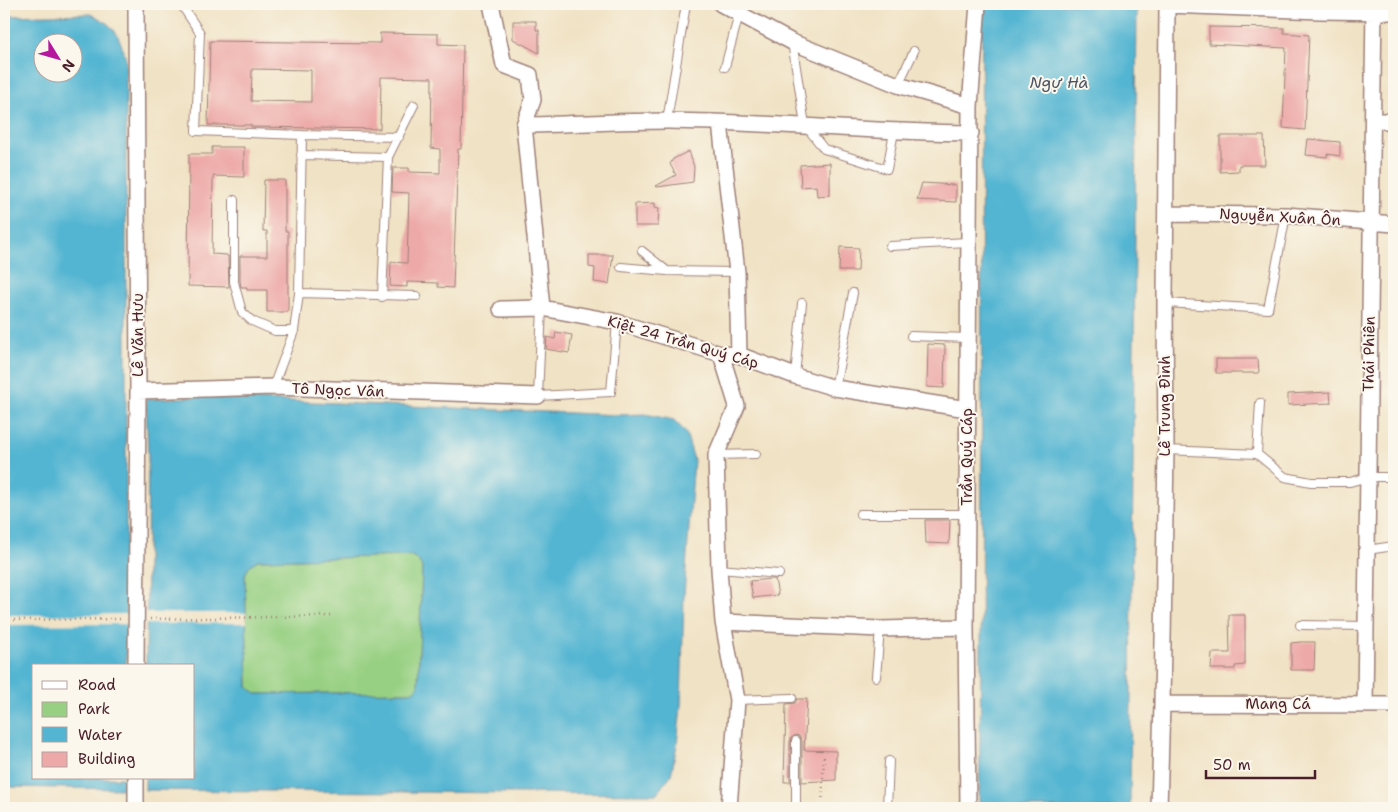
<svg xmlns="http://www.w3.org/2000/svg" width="1398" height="812" font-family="'Shantell Sans',sans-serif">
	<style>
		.green { fill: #98d083; stroke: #717857 }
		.water { fill: #53b5d2; stroke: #4e6a7e; fill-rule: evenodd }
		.pier { fill: #f0e2c4 }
		.building { fill: #eda9a7; fill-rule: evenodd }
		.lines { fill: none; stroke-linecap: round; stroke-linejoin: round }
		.service-casing { stroke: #9d8078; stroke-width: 10 }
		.minor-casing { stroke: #9d8078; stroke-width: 18 }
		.path { stroke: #9d8078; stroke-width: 2.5; stroke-dasharray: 1 4; stroke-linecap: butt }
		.service { stroke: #fff; stroke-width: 8 }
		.minor { stroke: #fff; stroke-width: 15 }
		.labels { text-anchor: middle; stroke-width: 4; stroke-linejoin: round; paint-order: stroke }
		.street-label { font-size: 15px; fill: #4a1f2b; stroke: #fbf7ec }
		.water-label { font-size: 16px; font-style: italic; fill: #4d5465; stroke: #fbf7ec }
	</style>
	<rect width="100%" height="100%" fill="#fbf7ec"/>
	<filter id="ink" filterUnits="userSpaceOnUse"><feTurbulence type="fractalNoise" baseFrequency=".02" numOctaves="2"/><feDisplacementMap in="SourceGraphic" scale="10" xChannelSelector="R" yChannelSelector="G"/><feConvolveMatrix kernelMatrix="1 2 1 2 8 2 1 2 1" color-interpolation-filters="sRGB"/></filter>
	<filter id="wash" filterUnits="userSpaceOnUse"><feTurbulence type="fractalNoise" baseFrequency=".0096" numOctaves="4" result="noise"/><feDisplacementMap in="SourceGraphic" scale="20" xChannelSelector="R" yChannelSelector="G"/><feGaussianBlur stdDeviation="1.12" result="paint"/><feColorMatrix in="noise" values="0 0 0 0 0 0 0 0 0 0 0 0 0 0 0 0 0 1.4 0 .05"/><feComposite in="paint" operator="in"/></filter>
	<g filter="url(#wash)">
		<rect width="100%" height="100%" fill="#f0e2c4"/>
		<path class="green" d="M412,556L418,560L422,567L418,687L413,691L409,692L256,694L248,687L245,576C247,568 250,564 258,560Z"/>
		<path class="water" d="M982,4H1137L1130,808H979C984,540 980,272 982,4Z
			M91,14C116,26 118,33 126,59V666H34V778H126V789L4,787V687L6,683L4,567V16ZM42,42H72V72H42Z
			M196,397L618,415L645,414L674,420L686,433L694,460L684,595L681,706L677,744L671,775L656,794L145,790V778H194V666H146L148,456L146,399ZM412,556L418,560L422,567L418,687L413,691L409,692L256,694L248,687L245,576C247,568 250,564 258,560Z"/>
		<path class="pier" d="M144,613H246L247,623L144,624Z
			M129,614V624L5,625V615Z"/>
		<g id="blocks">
			<path class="building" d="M513,21H536V30H539V53L513,39Z
				M1209,27L1284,28V33L1309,35L1305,130L1283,128L1286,48L1209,44Z
				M380,33L438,34V44L463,45L461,149H458L453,288L438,287V283L407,282V287L390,286L391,262L407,263L409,193L392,192L393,168H409V172L440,173V149L431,148L432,78L381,77L380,129L251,127V125H208L210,41L380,43ZM252,69L311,70V102L251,101Z
				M1220,136H1264L1265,165H1239V171L1220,172Z
				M1308,139L1340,142V156L1327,154V157L1306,155Z
				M212,147H244V177L213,176L212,254L227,255V256H228L229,287L188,286L189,154H212Z
				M689,151L694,167L693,182L657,187L656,186L676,175L670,164L673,159Z
				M830,163V195L817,196L816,186L801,187L800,165Z
				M264,180H285V231H288V312H267V290H247V287H241L240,281V256H267V231H263Z
				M922,183L956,185V202L917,200Z
				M655,203V207L659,208L658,226H635V204Z
				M840,247L859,248L858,271H839Z
				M589,255H613L609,284L594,282L595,268L589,267Z
				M556,332L572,335L569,353L546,349L547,337L555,339Z
				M928,344L945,345L944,388L927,387Z
				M1216,359H1258L1259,373H1216Z
				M1330,392L1331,403L1288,405V394Z
				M925,520H950L949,544L926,543Z
				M771,579H775L778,595L753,598L750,581Z
				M1229,615H1245V665L1235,666V669H1211L1212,653H1230Z
				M1301,642H1315L1314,670H1291V643Z
				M797,699H807L804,750L836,751V780L802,782V741L799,736L796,735L791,738L790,741V782H784L786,704L795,703Z"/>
		</g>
	</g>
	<g filter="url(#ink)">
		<use href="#blocks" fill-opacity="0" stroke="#9d8078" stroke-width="1"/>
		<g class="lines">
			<defs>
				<path id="service" d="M181,4L200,33L196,131L302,135L299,293L294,331L273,387
					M792,42L805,125L824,149L887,169L894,132
					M725,67L739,14
					M898,85L914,51
					M667,121L686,4
					M302,135L399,137
					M301,155L388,157
					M234,200V282L242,312L252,321L275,331H294
					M890,246L968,242
					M642,251L667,271
					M621,267L667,271L737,272
					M299,293L417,296
					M382,297L388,157L414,105
					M1165,303L1268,309L1286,215
					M542,308L538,396L611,392L617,322
					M911,336L968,338
					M795,376L802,303
					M835,388L853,293
					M1166,450L1257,454L1285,477L1311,482H1350L1368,477H1394
					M1257,454L1260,403
					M716,455L756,454
					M860,514H967
					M1367,550L1394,546
					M719,569L779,574
					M1300,625L1366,626
					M876,677L880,629
					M737,700L792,698
					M796,808V741
					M887,808L889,761"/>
				<path id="minor" d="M491,4L504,65L530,75L533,100L524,125L542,308
					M721,4L792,42L898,85L970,106
					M1167,5L1320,11L1394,12
					M1373,121H1394
					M720,123L737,272L739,355
					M524,125C572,124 620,121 668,121C769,122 870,132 971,133
					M1166,214L1286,215L1394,224
					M501,309L542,308L617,322L721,354L739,355L795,376L835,388L967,409
					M721,354L737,406L716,455L719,569L723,622L737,700L729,808
					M138,391L273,387L538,396
					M723,622L880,629L966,627
					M136,666L138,391L136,4
					M1162,704L1394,705
					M1365,705L1374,4
					M136,808V778
					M968,808L966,627L970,106L978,4
					M1159,808L1162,704L1166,450L1165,303L1167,4"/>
			</defs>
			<use href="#service" class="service-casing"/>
			<use href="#minor" class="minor-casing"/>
			<path class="path" d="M150,619L333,616
				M4,620L122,619
				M822,808L824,755"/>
			<use href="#service" class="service"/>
			<use href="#minor" class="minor"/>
		</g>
	</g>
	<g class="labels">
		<g class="street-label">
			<text transform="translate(1280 217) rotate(3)" y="5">Nguyễn Xuân Ôn</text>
			<text transform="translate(138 335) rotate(-90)" y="5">Lê Văn Hưu</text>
			<text transform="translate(683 342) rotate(16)" y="5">Kiệt 24 Trần Quý Cáp</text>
			<text transform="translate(1369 354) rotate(-89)" y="5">Thái Phiên</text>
			<text transform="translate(338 390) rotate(2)" y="5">Tô Ngọc Vân</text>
			<text transform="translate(1165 406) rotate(-90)" y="5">Lê Trung Đình</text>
			<text transform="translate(967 457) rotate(-90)" y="5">Trần Quý Cáp</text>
			<text x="1278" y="709">Mang Cá</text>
		</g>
		<g class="water-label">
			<text x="1059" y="88">Ngự Hà</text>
		</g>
	</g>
	<rect width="1398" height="812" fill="none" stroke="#fbf7ec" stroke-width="20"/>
	<rect x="32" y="664" width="162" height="115" fill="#fbf7ec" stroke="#b4a19f"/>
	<rect x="42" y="681" width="25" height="8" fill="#ffffff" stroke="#b4a19f"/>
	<text x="78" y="690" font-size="15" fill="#4a1f2b">Road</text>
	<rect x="42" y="702" width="25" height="15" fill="#98d083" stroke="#b4a19f"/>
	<text x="78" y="714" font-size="15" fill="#4a1f2b">Park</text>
	<rect x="42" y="727" width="25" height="15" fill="#53b5d2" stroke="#b4a19f"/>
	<text x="78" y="740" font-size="15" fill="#4a1f2b">Water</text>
	<rect x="42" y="752" width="25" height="15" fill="#eda9a7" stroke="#b4a19f"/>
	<text x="78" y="764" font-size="15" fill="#4a1f2b">Building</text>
	<g transform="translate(58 58) rotate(127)"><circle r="24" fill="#fbf7ec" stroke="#b4a19f"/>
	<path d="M0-4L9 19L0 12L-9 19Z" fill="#b5179e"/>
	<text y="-8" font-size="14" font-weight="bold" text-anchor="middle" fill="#4a1f2b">N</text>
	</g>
	<path d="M1206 770v8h109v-8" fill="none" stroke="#4a1f2b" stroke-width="2.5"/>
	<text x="1213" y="770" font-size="15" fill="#4a1f2b" stroke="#fbf7ec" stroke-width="4" paint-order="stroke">50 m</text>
</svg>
